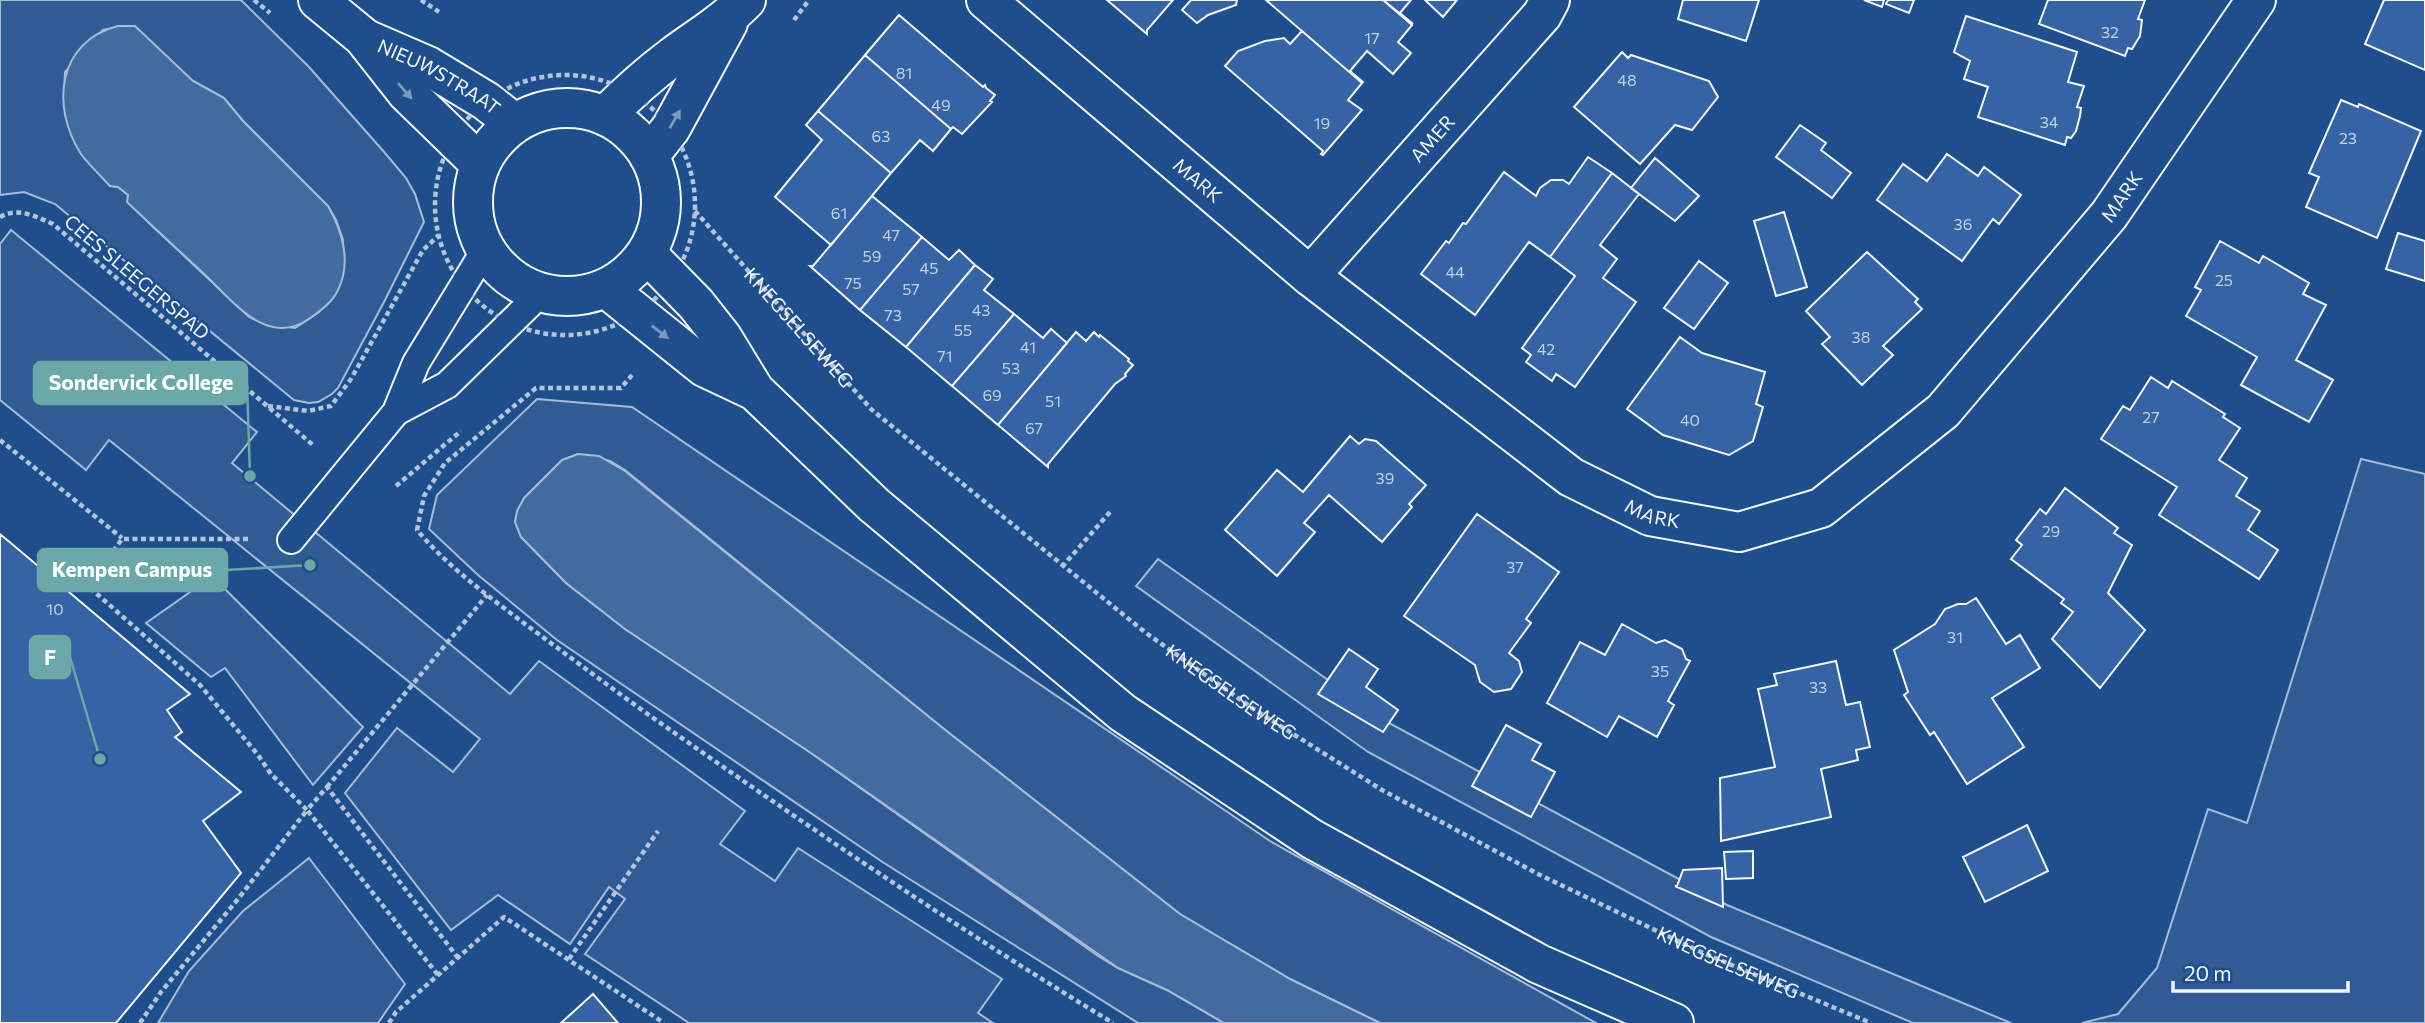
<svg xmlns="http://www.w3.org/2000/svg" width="2425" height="1023" font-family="Commissioner,sans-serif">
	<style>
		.built { fill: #305b95; stroke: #a8bbd7; stroke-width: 2; fill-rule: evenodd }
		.water { fill: #446ba0; stroke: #a8bbd7; stroke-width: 2 }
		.building { fill: #3563a3; stroke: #f2f6ff; stroke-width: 2 }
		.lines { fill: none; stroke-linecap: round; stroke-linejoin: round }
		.service-casing { stroke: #f2f6ff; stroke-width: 30 }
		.minor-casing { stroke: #f2f6ff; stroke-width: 42 }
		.tertiary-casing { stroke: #f2f6ff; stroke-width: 42 }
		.path { stroke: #b3c4dc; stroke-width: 4.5; stroke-dasharray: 5 3.5; stroke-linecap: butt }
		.service { stroke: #1f4e8c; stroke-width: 26 }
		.minor { stroke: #1f4e8c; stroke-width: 38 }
		.tertiary { stroke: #1f4e8c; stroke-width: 38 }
		.oneway { fill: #7e9ac0 }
		.labels { text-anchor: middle; stroke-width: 5; stroke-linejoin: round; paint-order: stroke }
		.number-label { font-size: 16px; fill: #c3d1e8 }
		.street-label { font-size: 19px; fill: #f2f6ff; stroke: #1f4e8c }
		.leader { fill: none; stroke: #6aa9a8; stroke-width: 2.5 }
		.callout-dot { fill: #6aa9a8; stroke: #1f4e8c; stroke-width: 2.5 }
		.callout { fill: #6aa9a8; stroke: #6aa9a8; stroke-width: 2.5 }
		.callout-label { font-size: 21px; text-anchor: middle; font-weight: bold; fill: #fff }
	</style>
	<rect width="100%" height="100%" fill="#1f4e8c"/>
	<path class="built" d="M0,0H241L309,67L385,153L406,178L415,194L424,222L384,302L338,388L332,394L318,402L309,403L294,400L55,204L24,192L0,195ZM123,26L193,81L224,98L243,121L328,206L336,220L343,240L344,270L319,312L306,321L295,328L265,324L249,317L147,221L128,195L118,187L110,186L82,155L68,125L64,97L65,72L103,30Z
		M11,230L257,432L232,463L510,694L539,661L745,811L720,844L775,881L798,848L1002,979L978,1013L993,1023H689L585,954L625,899L609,887L570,944L498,895L451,930L345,793L397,728L453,772L480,739L109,440L86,470L0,400V244Z
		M537,399L632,407L1270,841L1596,1023H1380L1290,979L1180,914L944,729L625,470L610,461L578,454L562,460L524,498L515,522L521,537L566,583L625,629L811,753L1098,956L1118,968L1167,990L1224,1023H1138L884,863L557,640L478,575L429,529L437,495Z
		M2361,459L2425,474V1023H2082L2118,1014L2157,968L2208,809L2247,823Z
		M1158,559L1387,722L1727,905L2011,1023H1913L1711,937L1368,752L1136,586Z
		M203,583L219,585L225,589L363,727L313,785L225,668L211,677L146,623Z
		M309,858L405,984L378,1023H158L189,971L243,911Z"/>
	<path class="water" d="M118,26H135L193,81L224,98L243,121L328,206C343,232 352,264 337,292C332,302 319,312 310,318C266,350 231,298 201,271C176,248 151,225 127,202L128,195L118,187L110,186C101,176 89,165 81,154C50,106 58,41 118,26Z
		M578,454L599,456L625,471L944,729L1180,914L1290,979L1380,1023H1224L1167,990L1118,968L811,753L625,629L566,583L521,537L515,522L517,511L524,498L562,460Z"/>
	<path class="building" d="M1107,0H1173L1147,30V34Z
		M1191,0H1237L1236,5L1208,15L1197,23L1182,10Z
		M1266,0H1383L1412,25L1398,42L1411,53L1393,74L1367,51L1350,71L1363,82L1362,83Z
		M1383,0H1411L1400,13L1413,24Z
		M1425,0H1457L1443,17Z
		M1683,0H1759L1746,41L1678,19Z
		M1864,0H1884L1882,7Z
		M1888,0H1914L1909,13L1886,4Z
		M2048,0H2145L2138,19L2142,20L2140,36L2132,49L2128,48L2125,56L2039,24Z
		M2384,0H2425V70L2365,44Z
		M899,15L983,87L985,85L986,88L995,95L990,101L992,102L962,134L953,127L951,129L865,55Z
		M1966,16L2077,52L2068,82L2084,86L2077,107L2081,108L2080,116L2076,131L2071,138L2067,137L2065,145L1978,117L1988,87L1964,79L1970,61L1954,52Z
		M1302,31L1362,83L1348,100L1362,110L1323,155L1321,154L1323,151L1225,66L1238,51L1265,41L1284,38L1290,44Z
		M1622,52L1628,58L1631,55L1709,81L1718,97L1692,130L1675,125L1640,164L1574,107Z
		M865,55L951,129L933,151L920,140L891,173L818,111Z
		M2341,100L2358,107L2359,104L2421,131L2377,238L2306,207L2319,177L2309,173Z
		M818,111L891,173L831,245L775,197L822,140L806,125Z
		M1800,125L1826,143L1821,150L1851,173L1832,198L1776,157Z
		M1947,154L1978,176L1984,167L2021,195L1999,224L1993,219L1962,261L1877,200L1903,164L1927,181Z
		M1588,157L1612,173L1550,257L1529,242L1475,315L1421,274L1446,241L1449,243L1463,223L1466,224L1504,172L1536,196L1540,188L1551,180H1563L1569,184Z
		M1655,158L1699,196L1675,221L1631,188Z
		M1612,173L1639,194L1600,245L1617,259L1603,278L1636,302L1575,387L1556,374L1552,381L1526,362L1531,355L1522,348L1575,276L1550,257Z
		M872,196L922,237L860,310L810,266H813Z
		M1784,212L1807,287L1776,296L1754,221Z
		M2398,233L2425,241V281L2386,269Z
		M922,237L949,260L959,250L975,265L906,347L860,310Z
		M2220,241L2259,263L2263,256L2309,283L2303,294L2326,305L2296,360L2333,380L2309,422L2241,385L2257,357L2186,316L2201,290L2195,287Z
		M1867,252L1918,299L1915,302L1922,309L1883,346L1893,355L1862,385L1822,344L1830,337L1806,311Z
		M1699,261L1728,283L1694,329L1664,308Z
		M975,265L993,279L984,290L1014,314L952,386L906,347Z
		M1014,314L1043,338L1051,329L1067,343L998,425L952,386Z
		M1076,332L1086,341L1094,332L1099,337L1100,335L1129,359L1128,361L1133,365L1125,374L1126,376L1115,384L1048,464V467L998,425Z
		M1680,337L1702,353L1765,372L1756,404L1763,407L1753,441L1729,455L1663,435L1627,409Z
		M2151,377L2168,388L2172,381L2225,414L2223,417L2240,428L2219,460L2247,478L2236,496L2260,511L2248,530L2278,550L2259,579L2159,515L2177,487L2101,439L2123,406L2130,410Z
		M1350,436L1359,444L1365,439L1376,441L1426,485L1409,504L1412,507L1382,542L1329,495L1304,523L1315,532L1277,576L1225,530L1277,470L1303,492Z
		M2065,488L2118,528L2114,533L2132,545L2108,593L2145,630L2100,688L2052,639L2073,612L2061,603L2064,599L2011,559L2022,545L2016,540L2040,509L2046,514Z
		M1477,514L1559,572L1526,619L1531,623L1509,653L1519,661L1522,672L1511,689L1494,692L1480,682L1475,665L1404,616Z
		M0,534L190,694L167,710L182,732L175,737L241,792L203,821L241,873L116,1023H0Z
		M1976,598L2006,644L2020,635L2040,668L1992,698L2024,747L1967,784L1934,732L1930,735L1904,695L1908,692L1894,650L1935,624L1945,609L1958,604H1966Z
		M1622,624L1656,643L1665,640L1682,649L1686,659L1690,661L1668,701L1674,705L1657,737L1619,716L1607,737L1547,703L1580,642L1605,655Z
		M1349,649L1378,669L1366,687L1398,710L1383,732L1318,694Z
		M1836,661L1846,705L1860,702L1870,747L1856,750L1858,760L1821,769L1831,817L1721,841L1720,778L1775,767L1758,689L1777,685L1774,674Z
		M1506,725L1541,744L1532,760L1555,772L1531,817L1472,786Z
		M2027,825L2048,871L1985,902L1963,857Z
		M1753,851V878L1726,879L1724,852Z
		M1722,868L1723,907L1675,886H1677L1683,870Z
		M593,994L618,1023H561Z"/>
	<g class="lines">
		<defs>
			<path id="service" d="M396,412L447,385L540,294
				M291,540L396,412L416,363L485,250"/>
			<g id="minor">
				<path id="s2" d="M986,0L1310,276L1571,477L1650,516L1739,532L1821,508L1943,411L2109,215L2256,0"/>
				<path d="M606,115C627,94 648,75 672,57C697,38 724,23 746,0"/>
				<path d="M649,156L671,128L728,23"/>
				<path id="s3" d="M1310,276L1542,15L1550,0"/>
			</g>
			<g id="tertiary">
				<path d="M318,0L363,37L407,93L480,164"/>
				<path id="s4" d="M368,40L428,66L486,101L514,123"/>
				<circle cx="567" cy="202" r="94"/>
				<path d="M647,254L696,304L722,337L755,391L874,505L1123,713L1312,839L1539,964L1674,1023"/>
				<path d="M607,289L704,367L755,391"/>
			</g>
		</defs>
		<use href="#service" class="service-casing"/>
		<use href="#minor" class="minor-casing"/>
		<use href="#tertiary" class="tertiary-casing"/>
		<g class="path">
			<path d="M254,0L270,13"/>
			<path d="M421,0L439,12"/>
			<path d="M794,20L809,0"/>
			<circle cx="565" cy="205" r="130"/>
			<path id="s1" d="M695,211L872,410L1146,633L1255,710L1382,790L1538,874L1703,953L1871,1023"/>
			<path d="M0,217C18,207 35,216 53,224L313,445"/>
			<path d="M632,375L621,388H536L445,463L424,496L417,530C448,567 487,595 525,624C566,654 607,685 649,715C801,822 955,927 1113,1023"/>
			<path d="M268,406L308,411L331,406L351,379L423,250L439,235"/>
			<path d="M0,440L122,538"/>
			<path d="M396,486L461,431"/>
			<path d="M248,539H122L88,586L200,685L258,755L271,774L307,810L327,787L458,958"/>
			<path d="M1062,567L1110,512"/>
			<path d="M64,588L76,575L88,586"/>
			<path d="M327,787L487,595"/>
			<path d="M569,959L658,831"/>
			<path d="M140,1023L161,992L238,899L307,810L438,975"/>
			<path d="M389,1023L396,1012L504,917L664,1023"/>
		</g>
		<use href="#service" class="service"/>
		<use href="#minor" class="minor"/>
		<use href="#tertiary" class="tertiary"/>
	</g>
	<defs><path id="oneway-solid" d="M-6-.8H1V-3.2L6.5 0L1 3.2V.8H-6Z" transform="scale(1.75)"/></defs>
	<g class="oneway">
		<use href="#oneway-solid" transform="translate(405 91) rotate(49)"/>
		<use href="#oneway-solid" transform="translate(675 119) rotate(-60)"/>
		<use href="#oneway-solid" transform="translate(660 332) rotate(38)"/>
	</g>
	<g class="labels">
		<g class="number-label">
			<text x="2110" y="38">32</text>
			<text x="1372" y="44">17</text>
			<text x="904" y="79">81</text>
			<text x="1627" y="86">48</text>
			<text x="941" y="111">49</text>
			<text x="2049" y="128">34</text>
			<text x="1322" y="129">19</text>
			<text x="881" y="142">63</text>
			<text x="2348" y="144">23</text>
			<text x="839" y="219">61</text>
			<text x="1963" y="230">36</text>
			<text x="891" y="241">47</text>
			<text x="872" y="262">59</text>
			<text x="929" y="274">45</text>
			<text x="1455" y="278">44</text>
			<text x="2224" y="286">25</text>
			<text x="853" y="289">75</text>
			<text x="911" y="295">57</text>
			<text x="981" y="316">43</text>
			<text x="893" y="321">73</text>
			<text x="963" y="336">55</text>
			<text x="1861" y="343">38</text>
			<text x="1028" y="353">41</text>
			<text x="1546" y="355">42</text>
			<text x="945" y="362">71</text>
			<text x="1011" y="374">53</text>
			<text x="992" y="401">69</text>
			<text x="1053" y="407">51</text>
			<text x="2151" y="423">27</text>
			<text x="1690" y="426">40</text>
			<text x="1034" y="434">67</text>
			<text x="1385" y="484">39</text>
			<text x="2051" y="537">29</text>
			<text x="1515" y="573">37</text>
			<text x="55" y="615">10</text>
			<text x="1955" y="643">31</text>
			<text x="1660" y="677">35</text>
			<text x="1818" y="693">33</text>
		</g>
		<g class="street-label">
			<text dy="7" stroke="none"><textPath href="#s4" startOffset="80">NIEUWSTRAAT</textPath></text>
			<text dy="7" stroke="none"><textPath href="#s3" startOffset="184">AMER</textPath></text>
			<text dy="7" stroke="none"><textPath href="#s2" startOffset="278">MARK</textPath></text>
			<text dy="7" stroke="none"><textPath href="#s2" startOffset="1454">MARK</textPath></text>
			<text transform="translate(137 277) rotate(40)" y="7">CEES SLEEGERSPAD</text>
			<text dy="7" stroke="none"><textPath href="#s1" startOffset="156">KNEGSELSEWEG</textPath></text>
			<text dy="7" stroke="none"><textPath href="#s2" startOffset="845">MARK</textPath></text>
			<text dy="7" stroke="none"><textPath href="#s1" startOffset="723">KNEGSELSEWEG</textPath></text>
			<text dy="7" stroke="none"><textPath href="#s1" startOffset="1290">KNEGSELSEWEG</textPath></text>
		</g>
	</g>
	<path class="leader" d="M250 476L247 383M310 565L227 570M100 759L70 657"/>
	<g class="callout-dot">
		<circle cx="250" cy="476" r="7"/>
		<circle cx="310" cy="565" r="7"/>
		<circle cx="100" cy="759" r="7"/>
	</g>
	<g class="callout">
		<rect x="34" y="362" width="213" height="42" rx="7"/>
		<rect x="38" y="549" width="189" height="42" rx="7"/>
		<rect x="30" y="636" width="40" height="42" rx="7"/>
	</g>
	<g class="callout-label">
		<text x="141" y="390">Sondervick College</text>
		<text x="132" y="577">Kempen Campus</text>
		<text x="50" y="665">F</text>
	</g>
	<path d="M2173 981v10h175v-10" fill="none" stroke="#f2f6ff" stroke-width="3.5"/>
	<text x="2184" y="981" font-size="21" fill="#f2f6ff" stroke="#1f4e8c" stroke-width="5" paint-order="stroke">20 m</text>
</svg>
